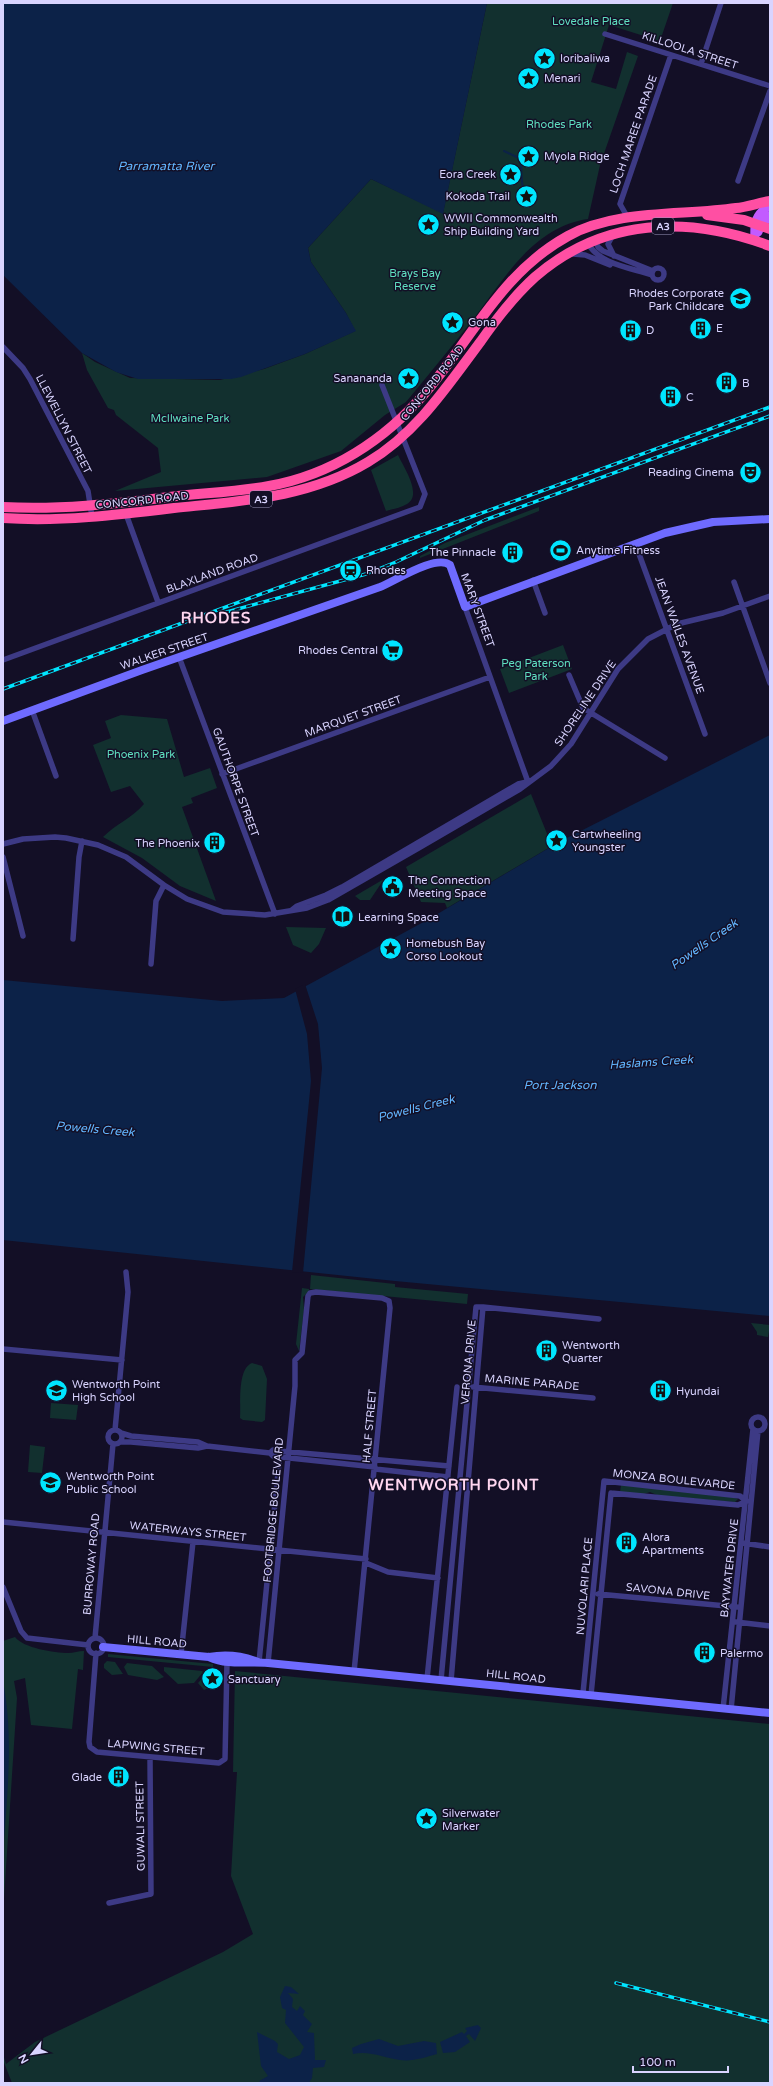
<svg xmlns="http://www.w3.org/2000/svg" width="773" height="2086" font-family="'Varela Round',sans-serif">
	<style>
		.green { fill: #12302f }
		.water { fill: #0c2248 }
		.pier { fill: #130f26 }
		.lines { fill: none; stroke-linecap: round; stroke-linejoin: round }
		.stream { stroke: #0c2248; stroke-width: 2 }
		.street { stroke: #3d3a85; stroke-width: 5.5 }
		.secondary { stroke: #6f6bff; stroke-width: 8 }
		.primary { stroke: #c25bff; stroke-width: 9 }
		.highway { stroke: #ff4fa3; stroke-width: 10 }
		.rail-casing { stroke: #00e5ff; stroke-width: 3.5 }
		.rail { stroke: #130f26; stroke-width: 2; stroke-dasharray: 6; stroke-linecap: butt }
		.labels { text-anchor: middle; stroke-width: 3; stroke-linejoin: round; paint-order: stroke }
		.shield { fill: #130f26; stroke: #9e99be; stroke-width: 1 }
		.shield-label { font-size: 10px; font-weight: bold; fill: #d9d4ff }
		.park-label { font-size: 11px; fill: #5fe0c0; stroke: #130f26 }
		.street-label { font-size: 11px; fill: #d9d4ff; stroke: #130f26 }
		.poi-label { font-size: 11px; fill: #d9d4ff; stroke: #130f26; text-anchor: start }
		.water-label { font-size: 12px; font-style: italic; fill: #62b6ff; stroke: #130f26 }
		.district-label { font-size: 15px; font-weight: bold; letter-spacing: 1px; fill: #ffd6f0; stroke: #130f26 }
	</style>
	<rect width="100%" height="100%" fill="#130f26"/>
	<path class="green" d="M487,3H673L660,41L609,25L591,82L616,89L627,52L638,56L600,165L588,219C532,227 503,281 471,322C450,349 428,375 406,402L385,415L341,451L267,477L115,491L161,472L158,448L116,415L114,410L108,408L87,370L82,353L95,362L130,378L220,380L264,369L305,354L355,331L346,313L311,262L308,248L371,179L443,213Z
		M398,455C403,466 423,495 407,504C401,508 392,509 386,511L371,470Z
		M539,507V511L420,558V556L445,543Z
		M563,645L572,669L509,693L500,669Z
		M121,715L167,719L184,777L210,768L217,788L191,798L193,803L182,807L216,901L180,886L142,858L103,837C116,824 132,818 144,804L130,786L111,792L93,745L111,738L105,721Z
		M531,794L552,846L447,908L445,903L421,902L406,867Z
		M384,879L370,900H360L355,896Z
		M286,927L326,928L319,944L311,953L293,945Z
		M311,1275L395,1284V1287L468,1294L467,1304L310,1289Z
		M302,1288L309,1289V1291L303,1297L304,1310L299,1351L296,1344Z
		M751,1323L770,1325L768,1337L757,1335V1332Z
		M252,1363L262,1366L267,1379L265,1420L262,1422L243,1420L240,1418C241,1404 237,1369 252,1363Z
		M51,1403L78,1405L76,1420L50,1418Z
		M30,1445L45,1447L42,1473L28,1472Z
		M621,1485L727,1496L738,1499L735,1502L659,1496L650,1492L641,1495L620,1492Z
		M15,1637C23,1648 55,1653 68,1653C74,1653 78,1651 84,1651L83,1670L78,1669L72,1729L31,1725L25,1678L14,1681L17,1698L3,1914V1641Z
		M108,1654L213,1664V1667L108,1657Z
		M107,1661L115,1662L123,1674L112,1675L104,1668V1664Z
		M127,1663L152,1666L164,1677L157,1680L128,1675L124,1667Z
		M164,1667L202,1671L203,1672L194,1683L178,1684L164,1671Z
		M235,1671L770,1724V2083H12L3,2060V2054L6,2064L35,2042L223,1952L253,1934L231,1876L237,1772H233Z
		M208,1672L216,1676L217,1684L204,1690L198,1683Z"/>
	<path class="water" d="M3,3H487L443,214L371,179L308,248L311,262L346,313L356,331L305,354L241,377L231,379H138L116,372L82,353L3,275Z
		M770,735V1316L395,1281L3,1240V980L222,1001L284,998L429,919L559,842Z
		M3,1681C14,1738 7,1797 3,1854Z
		M285,1986L291,1987L299,1994L288,1993L293,1999L292,2007L297,2011L300,2006L305,2011L303,2015L312,2024L307,2032L314,2033L315,2060H326L324,2067L313,2068L312,2078L309,2083H261L259,2081L268,2076L261,2066L257,2032L275,2041L278,2044L277,2052L289,2059L300,2055L304,2047L285,2023L286,2010L282,2008L280,1997Z
		M478,2025L481,2028L475,2041L469,2034L466,2036L470,2042L455,2052L443,2053L440,2042L462,2032L464,2034L467,2031L465,2028Z
		M379,2039L398,2046L424,2041L436,2043L437,2054C426,2057 412,2062 400,2060C385,2058 369,2050 353,2054L352,2048L361,2044Z"/>
	<path class="pier" d="M305,984L318,1024L322,1068L303,1273L292,1272L311,1081L307,1034L295,989Z"/>
	<g class="lines">
		<path class="stream" d="M504,151L519,158C523,168 520,180 524,192"/>
		<path class="street" d="M605,34L770,86
			M701,64L721,3
			M738,181L770,91
			M628,218L620,204L671,55
			M613,235L608,244L614,256
			M595,240L598,247L603,251L653,271
			M588,243C598,264 632,268 652,275
			M573,254L585,255L610,265
			M652 274a6 6 0 1 1 12 0a6 6 0 1 1-12 0Z
			M3,347L23,368L30,379L88,491L92,517
			M126,514L158,602
			M635,543L705,734
			M533,580L545,613
			M734,582L770,683
			M465,607L528,782
			M179,657L275,914
			M3,660L420,507L425,494L382,385
			M569,675L583,708L665,758
			M32,710L56,776
			M222,774L490,677
			M3,844L23,839L55,837L66,838L98,845L126,857L164,885L187,899L223,912L265,915L307,908L328,900L422,846L520,789L551,766L571,744L618,669L648,639L677,624L723,613L770,596
			M3,857L23,936
			M292,910L297,906L326,895L342,887L518,784L527,782
			M73,939L79,857L82,841
			M151,964L156,901L164,885
			M483,1307L599,1319
			M3,1349L122,1360
			M473,1387L593,1398
			M751 1424a7 7 0 1 1 14 0a7 7 0 1 1-14 0Z
			M108 1437a7 7 0 1 1 14 0a7 7 0 1 1-14 0Z
			M115,1430L128,1292L126,1272
			M121,1433L131,1436L198,1442L207,1446
			M120,1442H131L198,1448L207,1446L270,1453
			M375,1467L280,1457L273,1456L270,1453L273,1450L279,1451L449,1466
			M375,1469L448,1477
			M604,1481L740,1496L745,1500
			M611,1493L738,1505L747,1501
			M3,1522L366,1559
			M743,1543L770,1547
			M366,1563L388,1572L438,1578
			M3,1587L21,1631L27,1638L88,1645
			M598,1594L737,1607
			M736,1622L770,1626
			M95,1638L113,1444
			M88 1646a8 8 0 1 1 16 0a8 8 0 1 1-16 0Z
			M96,1653L89,1742L90,1747L97,1752L219,1763L225,1759L227,1662
			M181,1654L193,1542
			M259,1662L280,1453
			M268,1663L295,1386V1360L302,1353L308,1296L310,1293L316,1292L382,1298L389,1301L390,1308L354,1672
			M427,1679L457,1387
			M441,1680L476,1307H483L451,1681
			M583,1693L604,1481
			M591,1695L611,1493
			M723,1709L753,1429
			M731,1710L758,1431
			M109,1903L151,1894L150,1757"/>
		<path class="secondary" d="M3,721L142,670L380,587C395,581 436,554 450,565L465,607L665,533L713,522L770,519
			M103,1647L209,1657C225,1654 243,1656 258,1662
			M209,1657C229,1666 248,1661 268,1663L770,1713"/>
		<path class="primary" d="M758,232L761,225L770,216
			M755,240C754,223 755,215 770,205"/>
		<path class="highway" d="M707,215L744,220L770,229
			M3,507C59,510 114,504 169,497C202,493 237,492 269,486C331,475 385,440 425,393C473,337 501,273 568,236C617,209 683,216 736,208C747,207 758,203 770,201
			M3,518C60,522 117,515 174,508C241,501 308,498 368,462C417,433 448,385 481,341C497,318 514,296 535,277C603,218 688,215 770,246"/>
		<defs>
			<path id="rail" d="M223,613L366,574L396,562L485,520L770,416
				M3,689L770,407
				M616,1983L770,2022"/>
		</defs>
		<use href="#rail" class="rail-casing"/>
		<use href="#rail" class="rail"/>
	</g>
	<defs>
		<symbol id="sight-disc" viewBox="-11 -11 22 22"><circle r="9.5" fill="#00e5ff" stroke="#130f26"/><path d="M0-6L1.8-2.2L6-1.7L2.9 1.2L3.7 5.4L0 3.3L-3.7 5.4L-2.9 1.2L-6-1.7L-1.8-2.2Z" fill="#111"/></symbol>
		<symbol id="school-disc" viewBox="-11 -11 22 22"><circle r="9.5" fill="#00e5ff" stroke="#130f26"/><path d="M0-5L7-2L0 1L-7-2ZM-4 1L0 2.5L4 1V4Q0 6-4 4Z" fill="#111"/></symbol>
		<symbol id="building-disc" viewBox="-11 -11 22 22"><circle r="9.5" fill="#00e5ff" stroke="#130f26"/><path d="M-4-6H4V6H1V3H-1V6H-4ZM-2.5-4.3h1.7v1.8h-1.7ZM.8-4.3h1.7v1.8H.8ZM-2.5-1h1.7V.8h-1.7ZM.8-1h1.7V.8H.8Z" fill="#111"/></symbol>
		<symbol id="theatre-disc" viewBox="-11 -11 22 22"><circle r="9.5" fill="#00e5ff" stroke="#130f26"/><path d="M-5-5.5Q0-4 5-5.5V0Q5 5 0 6Q-5 5-5 0ZM-3.3-2.5H-1v1.5H-3.3ZM1-2.5H3.3v1.5H1ZM-2.8 1Q0 5.5 2.8 1Z" fill="#111"/></symbol>
		<symbol id="stadium-disc" viewBox="-11 -11 22 22"><circle r="9.5" fill="#00e5ff" stroke="#130f26"/><path d="M0-5a6.5 5 0 1 0 0 10a6.5 5 0 1 0 0-10ZM-3.5-1.8h7v3.6h-7Z" fill="#111"/></symbol>
		<symbol id="station-disc" viewBox="-11 -11 22 22"><circle r="9.5" fill="#00e5ff" stroke="#130f26"/><path d="M-3-6H3Q5-6 5-4V2Q5 4 3 4L4.5 6H3L1.5 4h-3L-3 6H-4.5L-3 4Q-5 4-5 2V-4Q-5-6-3-6ZM-3.5-4v3h7v-3ZM-3.5 1v1.5H-2V1ZM2 1v1.5H3.5V1Z" fill="#111"/></symbol>
		<symbol id="supermarket-disc" viewBox="-11 -11 22 22"><circle r="9.5" fill="#00e5ff" stroke="#130f26"/><path d="M-6-5.5h2.5l.6 2H6L4.5 2H-2.5L-4.4-4H-6ZM-1.5 3.2a1.3 1.3 0 1 0 .1 0ZM3 3.2a1.3 1.3 0 1 0 .1 0Z" fill="#111"/></symbol>
		<symbol id="civic-disc" viewBox="-11 -11 22 22"><circle r="9.5" fill="#00e5ff" stroke="#130f26"/><path d="M-.6-6.5H3V-4.5H.6V-3L4-1V1h2V6H-6V1h2V-1L-.6-3ZM-1.2 2.5V6h2.4V2.5Z" fill="#111"/></symbol>
		<symbol id="library-disc" viewBox="-11 -11 22 22"><circle r="9.5" fill="#00e5ff" stroke="#130f26"/><path d="M-6-4Q-3-5.5-.7-3.5V5Q-3 3-6 4ZM6-4Q3-5.5 .7-3.5V5Q3 3 6 4Z" fill="#111"/></symbol>
	</defs>
	<g fill-rule="evenodd">
		<use href="#sight-disc" x="532" y="46" width="25" height="25"/>
		<use href="#sight-disc" x="516" y="66" width="25" height="25"/>
		<use href="#sight-disc" x="516" y="144" width="25" height="25"/>
		<use href="#sight-disc" x="498" y="162" width="25" height="25"/>
		<use href="#sight-disc" x="514" y="184" width="25" height="25"/>
		<use href="#sight-disc" x="416" y="212" width="25" height="25"/>
		<use href="#school-disc" x="728" y="286" width="25" height="25"/>
		<use href="#sight-disc" x="440" y="310" width="25" height="25"/>
		<use href="#building-disc" x="688" y="316" width="25" height="25"/>
		<use href="#building-disc" x="618" y="318" width="25" height="25"/>
		<use href="#sight-disc" x="396" y="366" width="25" height="25"/>
		<use href="#building-disc" x="714" y="370" width="25" height="25"/>
		<use href="#building-disc" x="658" y="384" width="25" height="25"/>
		<use href="#theatre-disc" x="738" y="460" width="25" height="25"/>
		<use href="#stadium-disc" x="548" y="538" width="25" height="25"/>
		<use href="#building-disc" x="500" y="540" width="25" height="25"/>
		<use href="#station-disc" x="338" y="558" width="25" height="25"/>
		<use href="#supermarket-disc" x="380" y="638" width="25" height="25"/>
		<use href="#sight-disc" x="544" y="828" width="25" height="25"/>
		<use href="#building-disc" x="202" y="830" width="25" height="25"/>
		<use href="#civic-disc" x="380" y="874" width="25" height="25"/>
		<use href="#library-disc" x="330" y="904" width="25" height="25"/>
		<use href="#sight-disc" x="378" y="936" width="25" height="25"/>
		<use href="#building-disc" x="534" y="1338" width="25" height="25"/>
		<use href="#school-disc" x="44" y="1378" width="25" height="25"/>
		<use href="#building-disc" x="648" y="1378" width="25" height="25"/>
		<use href="#school-disc" x="38" y="1470" width="25" height="25"/>
		<use href="#building-disc" x="614" y="1530" width="25" height="25"/>
		<use href="#building-disc" x="692" y="1640" width="25" height="25"/>
		<use href="#sight-disc" x="200" y="1666" width="25" height="25"/>
		<use href="#building-disc" x="106" y="1764" width="25" height="25"/>
		<use href="#sight-disc" x="414" y="1806" width="25" height="25"/>
	</g>
	<g class="labels">
		<g class="shield">
			<rect x="652" y="218" width="22" height="16" rx="3"/>
			<rect x="250" y="491" width="22" height="16" rx="3"/>
		</g>
		<g class="shield-label">
			<text x="663" y="230">A3</text>
			<text x="261" y="503">A3</text>
		</g>
		<g class="park-label">
			<text x="591" y="25">Lovedale Place</text>
			<text x="559" y="128">Rhodes Park</text>
			<text x="415" y="277">Brays Bay<tspan x="415" dy="13">Reserve</tspan></text>
			<text x="190" y="422">McIlwaine Park</text>
			<text x="536" y="667">Peg Paterson<tspan x="536" dy="13">Park</tspan></text>
			<text x="141" y="758">Phoenix Park</text>
		</g>
		<g class="street-label">
			<text transform="translate(690 50) rotate(18)" y="4">KILLOOLA STREET</text>
			<text transform="translate(633 134) rotate(-71)" y="4">LOCH MAREE PARADE</text>
			<text transform="translate(432 383) rotate(-51)" y="4">CONCORD ROAD</text>
			<text transform="translate(64 424) rotate(63)" y="4">LLEWELLYN STREET</text>
			<text transform="translate(142 500) rotate(-6)" y="4">CONCORD ROAD</text>
			<text transform="translate(212 573) rotate(-20)" y="4">BLAXLAND ROAD</text>
			<text transform="translate(478 610) rotate(70)" y="4">MARY STREET</text>
			<text transform="translate(680 635) rotate(70)" y="4">JEAN WAILES AVENUE</text>
			<text transform="translate(164 651) rotate(-19)" y="4">WALKER STREET</text>
			<text transform="translate(585 703) rotate(-56)" y="4">SHORELINE DRIVE</text>
			<text transform="translate(353 716) rotate(-20)" y="4">MARQUET STREET</text>
			<text transform="translate(236 782) rotate(70)" y="4">GAUTHORPE STREET</text>
			<text transform="translate(468 1362) rotate(-85)" y="4">VERONA DRIVE</text>
			<text transform="translate(532 1382) rotate(5)" y="4">MARINE PARADE</text>
			<text transform="translate(369 1426) rotate(-85)" y="4">HALF STREET</text>
			<text transform="translate(674 1479) rotate(6)" y="4">MONZA BOULEVARDE</text>
			<text transform="translate(273 1510) rotate(-85)" y="4">FOOTBRIDGE BOULEVARD</text>
			<text transform="translate(188 1531) rotate(6)" y="4">WATERWAYS STREET</text>
			<text transform="translate(91 1564) rotate(-85)" y="4">BURROWAY ROAD</text>
			<text transform="translate(729 1568) rotate(-84)" y="4">BAYWATER DRIVE</text>
			<text transform="translate(584 1586) rotate(-85)" y="4">NUVOLARI PLACE</text>
			<text transform="translate(668 1591) rotate(6)" y="4">SAVONA DRIVE</text>
			<text transform="translate(157 1641) rotate(5)" y="4">HILL ROAD</text>
			<text transform="translate(516 1676) rotate(6)" y="4">HILL ROAD</text>
			<text transform="translate(156 1747) rotate(5)" y="4">LAPWING STREET</text>
			<text transform="translate(140 1826) rotate(-91)" y="4">GUWALI STREET</text>
		</g>
		<g class="poi-label">
			<text x="560" y="62">Ioribaliwa</text>
			<text x="544" y="82">Menari</text>
			<text x="544" y="160">Myola Ridge</text>
			<text x="496" y="178" text-anchor="end">Eora Creek</text>
			<text x="510" y="200" text-anchor="end">Kokoda Trail</text>
			<text x="444" y="222">WWII Commonwealth<tspan x="444" dy="13">Ship Building Yard</tspan></text>
			<text x="724" y="297" text-anchor="end">Rhodes Corporate<tspan x="724" dy="13">Park Childcare</tspan></text>
			<text x="468" y="326">Gona</text>
			<text x="716" y="332">E</text>
			<text x="646" y="334">D</text>
			<text x="392" y="382" text-anchor="end">Sanananda</text>
			<text x="742" y="387">B</text>
			<text x="686" y="401">C</text>
			<text x="734" y="476" text-anchor="end">Reading Cinema</text>
			<text x="576" y="554">Anytime Fitness</text>
			<text x="496" y="556" text-anchor="end">The Pinnacle</text>
			<text x="366" y="574">Rhodes</text>
			<text x="378" y="654" text-anchor="end">Rhodes Central</text>
			<text x="572" y="838">Cartwheeling<tspan x="572" dy="13">Youngster</tspan></text>
			<text x="200" y="847" text-anchor="end">The Phoenix</text>
			<text x="408" y="884">The Connection<tspan x="408" dy="13">Meeting Space</tspan></text>
			<text x="358" y="921">Learning Space</text>
			<text x="406" y="947">Homebush Bay<tspan x="406" dy="13">Corso Lookout</tspan></text>
			<text x="562" y="1349">Wentworth<tspan x="562" dy="13">Quarter</tspan></text>
			<text x="72" y="1388">Wentworth Point<tspan x="72" dy="13">High School</tspan></text>
			<text x="676" y="1395">Hyundai</text>
			<text x="66" y="1480">Wentworth Point<tspan x="66" dy="13">Public School</tspan></text>
			<text x="642" y="1541">Alora<tspan x="642" dy="13">Apartments</tspan></text>
			<text x="720" y="1657">Palermo</text>
			<text x="228" y="1683">Sanctuary</text>
			<text x="102" y="1781" text-anchor="end">Glade</text>
			<text x="442" y="1817">Silverwater<tspan x="442" dy="13">Marker</tspan></text>
		</g>
		<g class="water-label">
			<text x="166" y="170">Parramatta River</text>
			<text transform="translate(704 944) rotate(-35)" y="4">Powells Creek</text>
			<text transform="translate(651 1062) rotate(-4)" y="4">Haslams Creek</text>
			<text x="560" y="1089">Port Jackson</text>
			<text transform="translate(416 1108) rotate(-14)" y="4">Powells Creek</text>
			<text transform="translate(95 1129) rotate(5)" y="4">Powells Creek</text>
		</g>
		<g class="district-label">
			<text x="216" y="623">RHODES</text>
			<text x="454" y="1490">WENTWORTH POINT</text>
		</g>
	</g>
	<rect width="773" height="2086" fill="none" stroke="#d9d4ff" stroke-width="8"/>
	<g transform="translate(32 2054) rotate(240)" stroke="#130f26" stroke-width="3" paint-order="stroke">
	<path d="M0-3L7 15L0 10L-7 15Z" fill="#d9d4ff"/>
	<text y="-6" font-size="11" font-weight="bold" text-anchor="middle" fill="#d9d4ff">N</text>
	</g>
	<path d="M633 2066v6h95v-6" fill="none" stroke="#d9d4ff" stroke-width="2"/>
	<text x="639" y="2066" font-size="12" fill="#d9d4ff" stroke="#130f26" stroke-width="3" paint-order="stroke">100 m</text>
</svg>
